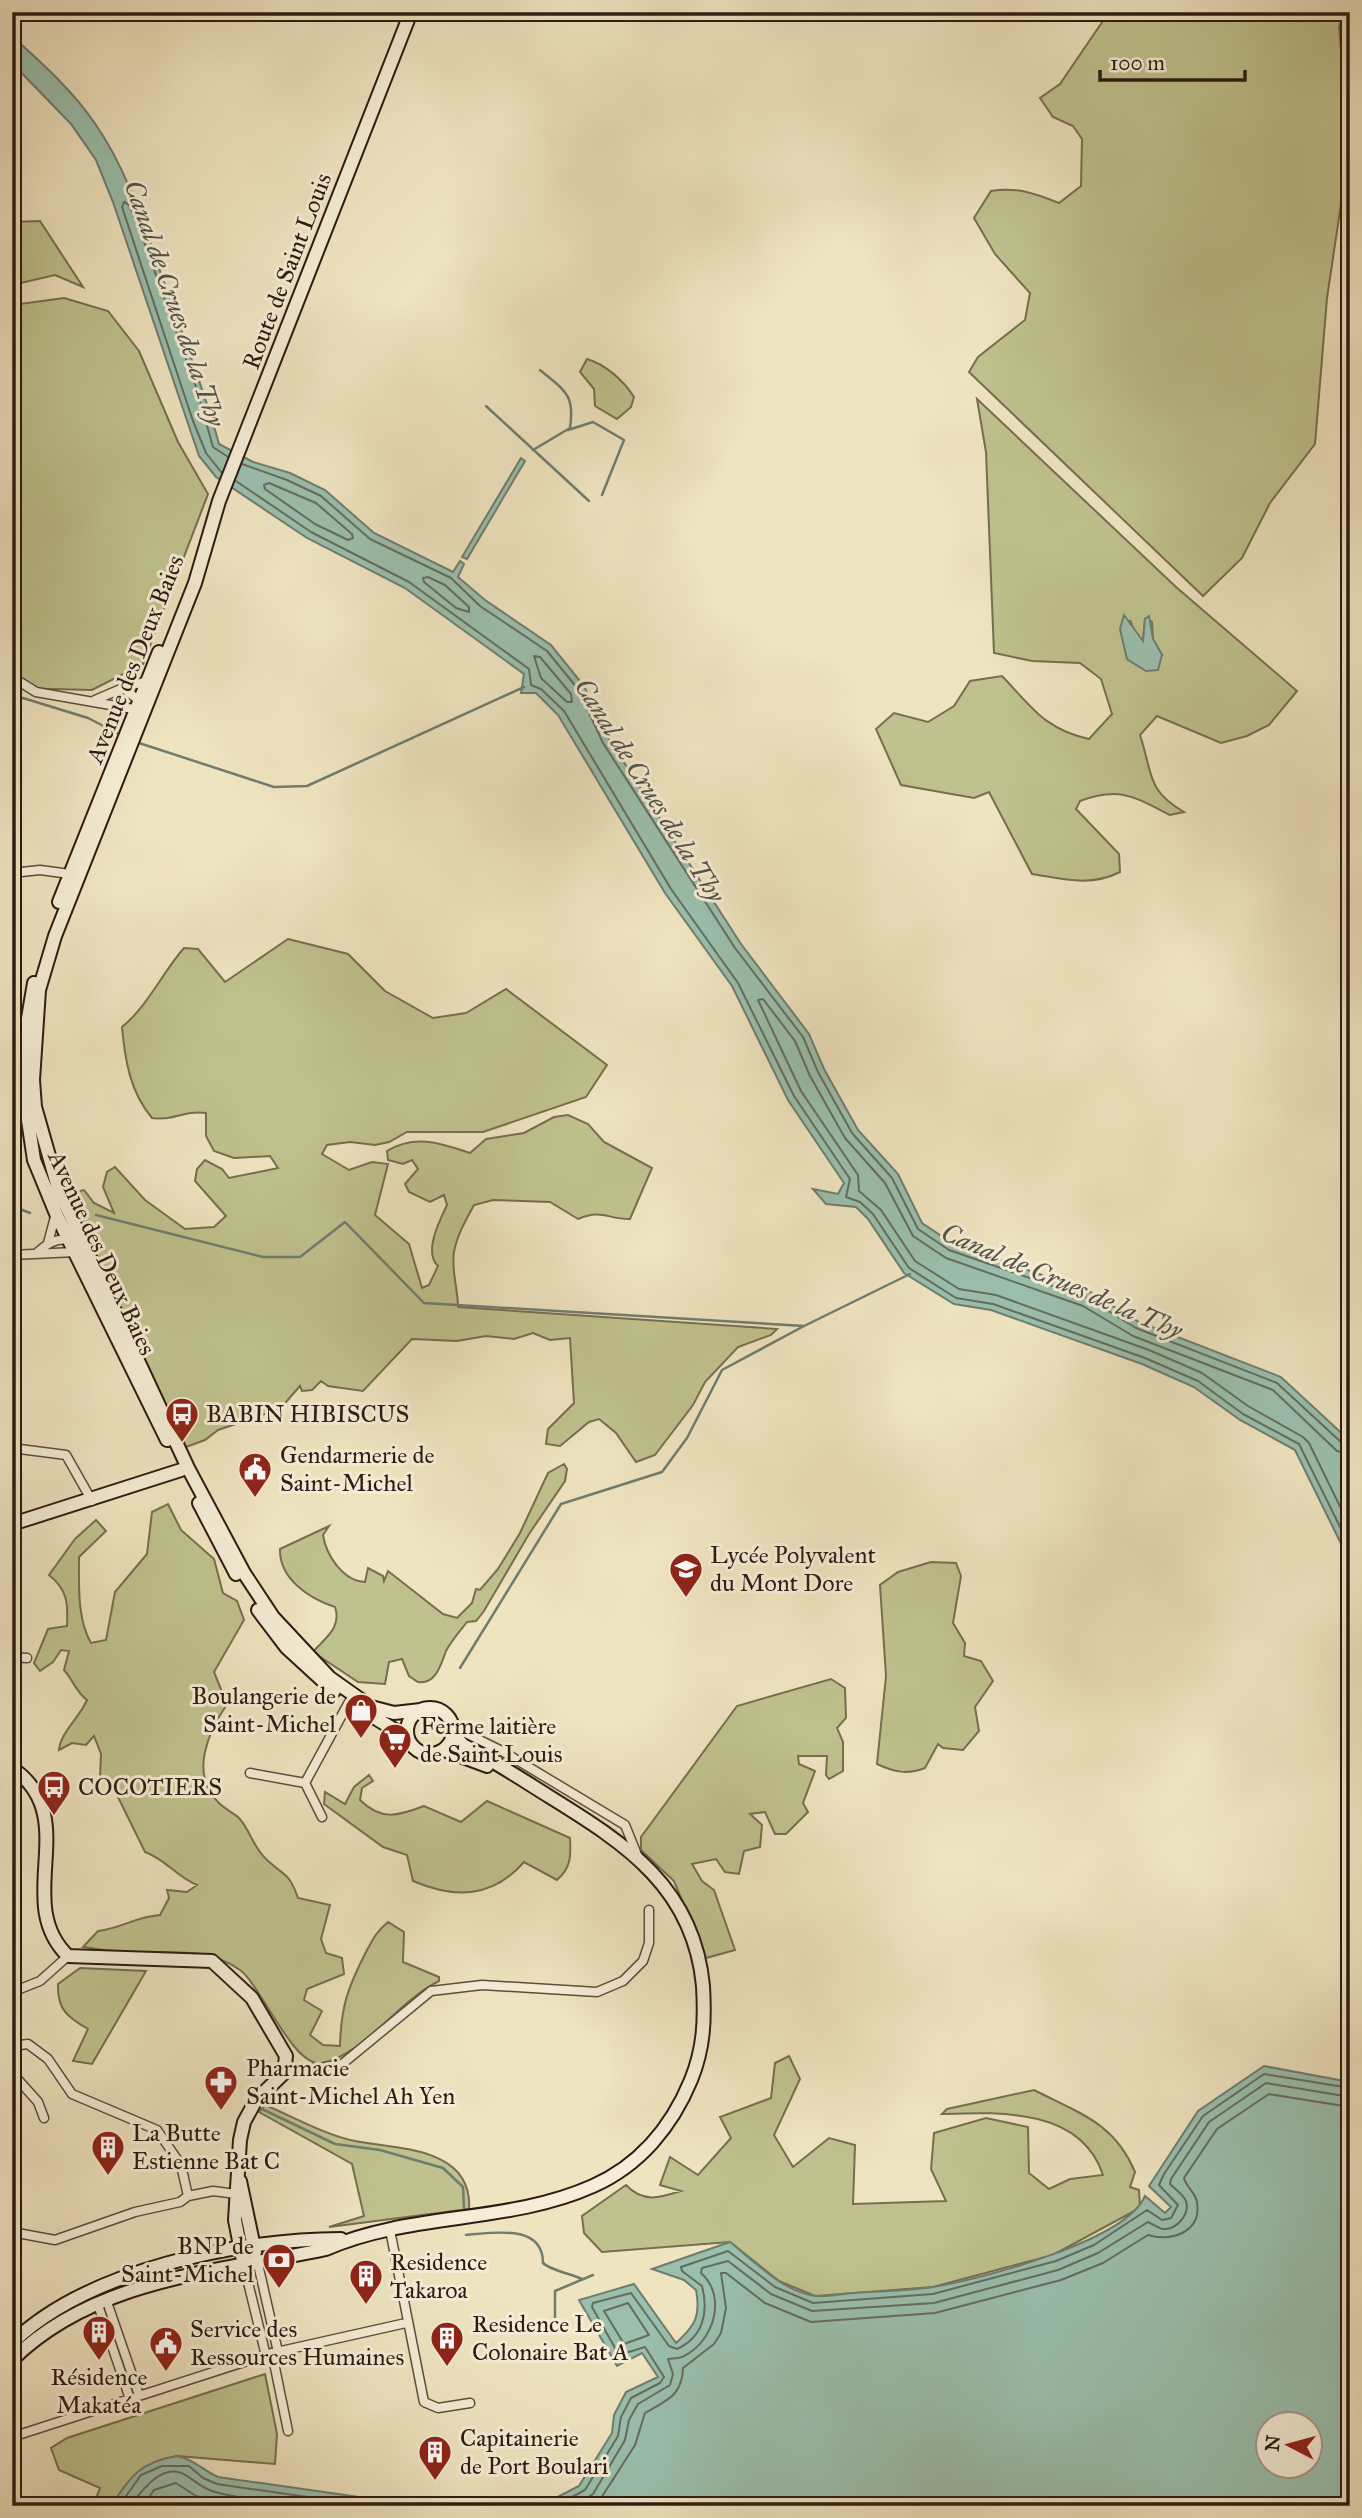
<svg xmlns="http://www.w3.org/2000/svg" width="1362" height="2518" font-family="'IM FELL Great Primer',serif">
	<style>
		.green { fill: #bfc28e; stroke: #766e50; stroke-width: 2; fill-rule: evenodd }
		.water { fill: #9abfad; stroke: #6f7d6f; stroke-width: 2; fill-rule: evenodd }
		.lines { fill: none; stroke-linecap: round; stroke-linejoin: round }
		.shore { stroke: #646c60; stroke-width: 2 }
		.stream { stroke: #6f7d6f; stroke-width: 2.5 }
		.street-casing { stroke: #5e4c3e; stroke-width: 11 }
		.secondary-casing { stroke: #2e1a12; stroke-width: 16 }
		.street { stroke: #f5edd6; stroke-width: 8 }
		.secondary { stroke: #f5edd6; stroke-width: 12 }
		.labels { text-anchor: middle; stroke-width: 6; stroke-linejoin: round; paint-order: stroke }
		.street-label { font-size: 24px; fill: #2e1a12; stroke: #f5edd6 }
		.poi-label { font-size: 24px; fill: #2e1a12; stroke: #f5edd6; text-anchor: start }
		.water-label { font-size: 26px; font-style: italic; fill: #545448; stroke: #f5edd6 }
	</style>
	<rect width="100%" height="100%" fill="#efe4c0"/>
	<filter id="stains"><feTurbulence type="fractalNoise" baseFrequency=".00286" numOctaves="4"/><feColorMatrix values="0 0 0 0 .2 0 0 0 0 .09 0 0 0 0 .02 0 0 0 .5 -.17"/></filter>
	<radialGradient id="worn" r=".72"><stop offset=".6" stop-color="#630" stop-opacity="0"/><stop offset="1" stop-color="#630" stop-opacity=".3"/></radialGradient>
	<path class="green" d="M1109,12H1344L1339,27L1346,107L1341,204L1327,298L1315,444L1270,503L1242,558L1203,596L969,372L978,357L1025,320L1030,293L995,254L974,218L991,191C1017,187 1034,193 1059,203L1081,186L1082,139L1073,126L1053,117L1040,98L1060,84Z
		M40,221L83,287L55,275L12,285V222Z
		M64,298L108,311L139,351L178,442L208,494L143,664L92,690L12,688V305Z
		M587,359C605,364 624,381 634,397L631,407L617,419L595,406L594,389L580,372Z
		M977,399L1176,587L1297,691L1269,725L1247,736L1221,743L1157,716L1140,735C1153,774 1146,790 1184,812L1170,815C1135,797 1120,786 1080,801L1076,809L1119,854L1120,872C1091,887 1063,879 1032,874L989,792L974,798L901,785L876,729L894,713L928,722L954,706L970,681L1002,676C1032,707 1044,729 1089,739L1112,714L1101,679L1080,663L1032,661L994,653L986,452ZM1145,619L1152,622L1153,639L1162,655L1136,664L1127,659L1130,620L1136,635L1143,641Z
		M288,939L348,954L385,991L433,1018L466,1013L506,989L607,1065L586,1097L483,1132H407L389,1142L375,1145L350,1142L327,1145L322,1154L349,1170L372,1162L388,1164L375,1215L409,1244L422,1288L429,1285L438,1266C423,1252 440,1220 447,1205L444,1195L430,1202L409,1192L405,1184L418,1169L412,1160L403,1164L388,1160L387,1151C415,1134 440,1143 470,1153L486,1139L524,1133L554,1117L568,1115L588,1124L604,1142L652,1168L630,1219C606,1219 603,1209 578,1219L550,1202L493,1200L474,1205C466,1220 457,1235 454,1252C451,1270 458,1289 458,1307L777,1329L771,1335L738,1347L705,1382L693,1405L655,1455L636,1462L616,1433L599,1419L589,1422L560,1446L546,1444L548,1429L574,1403L570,1338L550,1340L533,1333L514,1339L486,1336L457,1341L412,1339L363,1391L328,1386L321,1381L312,1390L302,1391L300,1386L280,1409L218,1430L205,1440L186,1447L80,1224L75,1192L84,1190L94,1203L114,1213L103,1187L107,1172L115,1167L145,1200L185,1229L214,1227L226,1216L195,1181L197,1169L205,1160L222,1169L229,1178L278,1168L270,1156L234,1158L214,1151L206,1136V1113C181,1110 177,1121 152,1118C130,1092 125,1060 122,1027C148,1006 162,973 184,948L198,949L225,982Z
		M564,1464L567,1469L565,1481L529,1534L484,1611L476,1621L467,1622C460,1631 451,1641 446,1651C441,1664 436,1685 418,1682L409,1676L402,1659L389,1662L385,1684L358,1682L313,1652C325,1638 342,1628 335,1607C310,1599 279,1579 280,1549L329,1526L323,1535C326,1555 343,1581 365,1582L368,1568L383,1576L384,1581L388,1571L443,1614L457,1618L472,1603L476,1589L480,1590L498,1569L520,1533L548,1473Z
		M168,1504L181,1530L214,1559L223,1593L237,1601L244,1620L214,1672L227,1704C209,1731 189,1773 218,1802C224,1809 233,1812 239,1818C250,1830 253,1847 266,1859C285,1877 289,1872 298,1898L330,1905L321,1939L326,1953L342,1958L344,1974L307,1989L304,2000L322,2011L310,2035L323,2045L340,2046C341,2006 348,1987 366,1952C373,1939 376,1932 388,1922L404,1932L403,1962L439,1977V1981C397,2002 365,2054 322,2063C294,2069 261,1985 240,1970C207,1946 170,1954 131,1952C115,1952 99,1949 83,1947L98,1931C123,1928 134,1917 160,1915L169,1898L167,1890L187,1892L197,1885C176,1876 165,1859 145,1852L113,1787L100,1778L101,1754L94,1736L86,1745L72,1743L59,1750C60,1733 80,1717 87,1700C76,1692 73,1680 64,1670L69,1651L61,1650L53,1662L40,1671L34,1663L48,1629L67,1626C68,1604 68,1590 49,1575L75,1539L96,1520L106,1531L79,1557C79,1585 77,1619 91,1643L106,1640L115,1592L147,1554L152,1512Z
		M931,1562L956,1563L961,1576L953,1623L965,1643L964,1656L981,1661L993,1681L975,1707L979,1731L963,1750L943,1748L938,1744L925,1768C907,1775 894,1772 877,1764L886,1676L880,1585L898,1572Z
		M831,1679L845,1688L846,1718L837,1728L843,1742V1771L829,1779L826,1775L827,1756H798L799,1764L815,1771L803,1803L808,1812L786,1834H775L765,1812L750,1814L762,1825L760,1847L744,1851L739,1874L725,1872L716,1859L692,1864L702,1881L714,1890L735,1950L706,1958L674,1881L641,1850V1837L737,1706Z
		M369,1775L373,1781L362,1788L360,1800C381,1821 398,1816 424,1806L461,1822L487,1801L570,1838C571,1856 571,1868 557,1880L524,1862C493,1898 455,1899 413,1881L407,1855L383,1847L324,1804L325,1792L345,1804L354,1787Z
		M80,1968L146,1971L92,2064L73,2061L88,2029C67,2017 57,2009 58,1984Z
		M789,2056L800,2079L774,2135L793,2167L829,2138L855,2145L853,2204L946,2201L931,2169L934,2133L986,2118L1028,2127L1029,2173L1049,2189L1070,2179L1103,2175C1081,2108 1000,2112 942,2114L947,2109L1034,2090C1079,2113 1115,2123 1135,2172L1130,2187L1139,2190L1140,2208L1053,2255L933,2287L815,2296L779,2281L730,2242L602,2252L584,2233L582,2216L626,2185C643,2203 659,2198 681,2191L660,2185L670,2157L698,2175L731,2138L720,2117L771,2098L775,2063Z
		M265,2105C292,2116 327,2136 355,2141C397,2149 473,2147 469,2209L329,2227L364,2216L352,2164L259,2112Z
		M265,2374L277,2434L275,2464L177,2456C148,2461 127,2483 111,2506H93L100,2488L59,2470L51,2448L67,2438Z"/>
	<path class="water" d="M12,36C42,63 74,92 96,125C129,173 145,229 164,282C183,337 204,389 219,444L253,462L290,473L325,490L374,533L453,572L460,561L464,564L458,577L485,600L551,645L584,686L609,739L741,944L809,1034L824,1069L858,1130L898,1174L922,1223L952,1243L1090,1292L1139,1322L1281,1377L1350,1441V1562L1295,1450L1240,1420L1194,1387L1142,1364L991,1310L954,1304L904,1273L868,1219L856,1207L826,1204L813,1189L838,1194L844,1183L788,1100L732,986L665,893L558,715L536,693H521L524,674L405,588L307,538L216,477L199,456L113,202L96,160L71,124L12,63Z
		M521,458L525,461L467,559L462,557Z
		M1124,615L1143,641L1145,619L1149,616L1153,639L1162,655L1158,670L1146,671L1127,659L1120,629Z
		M1264,2066L1350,2082V2506H540L579,2486L612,2433L614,2415L626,2392L658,2377L642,2353L617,2366L579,2300L634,2284L676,2343C695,2326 701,2316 696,2290L684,2280L652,2269L730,2242C755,2262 783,2292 816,2296C827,2297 842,2294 853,2293C880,2291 907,2291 933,2287C981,2279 1126,2241 1145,2196L1165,2213L1171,2207L1149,2186L1198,2111ZM1268,2424H1310V2466H1268Z
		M177,2456C194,2459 202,2470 218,2477L380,2500L376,2506H111C131,2476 140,2462 177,2456Z"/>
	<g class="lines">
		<path class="shore" d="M242,464L287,480L321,496L370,539L451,578L480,606L547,651L578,689L603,743L735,948L803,1037L818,1072L852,1133L892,1178L918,1229L949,1250L1087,1298L1136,1328L1277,1383L1342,1443L1350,1446
			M222,473L206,453L193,421L122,207L124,202L128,204L136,219L196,387L213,447L228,457
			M236,481L311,532L409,582L529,669L531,685L541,689L564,711L671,889L738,983L794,1096L850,1179L846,1197L860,1202L873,1214L909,1268L956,1298L993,1304L1145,1358L1198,1381L1243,1414L1299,1444L1350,1547
			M269,483L316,503L352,534L353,538L348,540L315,524L265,489L264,485Z
			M428,577L445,585L469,607V612L456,608L424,582L423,578Z
			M534,656L540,657L571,694L572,702H567L541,678Z
			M1350,1454L1337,1451L1273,1390L1133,1336L1083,1306L946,1258L913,1236L885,1183L845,1138L810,1076L795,1041L763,999L758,1000L801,1091L858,1175L859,1191L881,1210L915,1261L959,1289L996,1295L1149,1350L1202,1373L1248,1406L1303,1437L1309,1443L1350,1527
			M628,2303L649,2335L624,2344L604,2311Z
			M119,2506L141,2475L162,2466H189L203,2478L217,2484L369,2506
			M130,2506C142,2490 164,2460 187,2476C197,2482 203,2489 215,2492C242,2499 270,2502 298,2506
			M143,2506L154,2490L176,2483L196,2496L229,2506
			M555,2506L585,2490L618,2436L621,2417L631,2398L660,2383L664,2377L645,2347L619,2355L592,2307L593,2303L631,2293L669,2346L677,2349C703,2337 709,2313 702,2286L682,2271L681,2267L728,2251L775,2287L813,2303L933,2294L1056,2261L1094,2245L1147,2210L1162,2220L1171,2218L1178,2205L1159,2185L1164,2174L1203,2116L1264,2074L1350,2088
			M575,2506L593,2494L625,2440L629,2420L638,2404L670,2385L673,2374L668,2359C673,2358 679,2359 684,2356C713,2342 728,2297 701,2273L702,2268L728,2261L771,2294L812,2311L934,2303L1058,2270L1098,2253L1148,2222C1153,2224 1158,2228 1163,2229C1177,2230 1190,2214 1186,2201C1183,2194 1175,2189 1170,2184L1171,2179L1209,2122L1266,2083L1350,2097
			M596,2506L635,2445L645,2413C667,2400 682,2396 683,2368L714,2344L721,2333L726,2308L721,2273H726L765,2303L811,2322L935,2313L1061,2280L1103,2263L1148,2235C1170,2242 1202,2233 1197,2202C1195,2192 1186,2187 1184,2178L1217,2129L1269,2094L1350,2107"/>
		<path class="stream" d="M486,406L589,501
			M568,430L593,422L624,440L602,495
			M533,450L570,428C575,394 565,391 540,370
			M12,699L23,698L88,718L121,735
			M136,742L274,787L307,786L524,687
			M12,1206L30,1213
			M96,1215L263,1257H300L345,1222L424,1303L804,1326L910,1274
			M460,1668L561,1504L662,1472L687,1438L722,1370L804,1326
			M262,2109L335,2144L380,2150L443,2168L463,2187L464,2208
			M466,2235C493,2233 543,2223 543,2263C550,2270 571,2274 582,2279
			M555,2319V2291L593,2275"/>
		<defs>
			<path id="street" d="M12,677L36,692L139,710
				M123,688L147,681
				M95,700L123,688L141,702
				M12,873L40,870L70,874
				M48,1243L56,1213
				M38,1252C48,1243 56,1238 69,1240
				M12,1255L75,1252
				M12,1448L66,1455L92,1501
				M12,1657L27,1658
				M453,1727L502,1751L625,1825L638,1857
				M250,1773L305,1783L349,1702
				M305,1783L322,1817
				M12,1992L40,1981L68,1956
				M12,2046L28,2044L48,2059L72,2094L157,2130L181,2165L188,2196
				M12,2073L38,2102L44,2118
				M284,2073L341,2065L431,1991L482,1985L597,1992L623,1981L643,1961L649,1943V1910
				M390,2230L424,2402L438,2408L470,2403
				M12,2232L55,2240L135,2212L180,2202L188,2196L213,2191L236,2194
				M258,2264L278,2352
				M244,2266L266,2356
				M106,2299L139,2395
				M97,2302L130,2399
				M272,2353L288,2431
				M12,2437L272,2353L406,2323"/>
			<path id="secondary" d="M411,12L219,501L195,583L55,936L39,990L33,1080L35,1107L59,1191L188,1468L244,1573L273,1617L330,1678L371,1707L394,1713L421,1710
				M59,902L159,652
				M34,983L25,1036L22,1080L34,1160L57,1216L167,1440
				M199,1503L236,1574
				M12,1524L181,1470
				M258,1610L286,1647L334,1691
				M357,1707L408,1738
				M407 1731a23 23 0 1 1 46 0a23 23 0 1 1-46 0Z
				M444,1750L487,1766
				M12,1768C84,1817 11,1901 68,1956L212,1961L252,1998L286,2056L284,2073L256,2100L244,2122L240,2140L235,2220L244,2266
				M240,2181L255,2252
				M12,2343C87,2270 239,2239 341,2239
				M12,2360C95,2278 218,2272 326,2249C410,2212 508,2224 593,2186C640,2165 672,2126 691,2080C704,2048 705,2020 703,1986C694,1888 626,1844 550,1797C521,1779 493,1760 463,1745L453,1734"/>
		</defs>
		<use href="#street" class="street-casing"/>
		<use href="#secondary" class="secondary-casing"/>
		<use href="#street" class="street"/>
		<use href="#secondary" class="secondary"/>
	</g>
	<defs>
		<symbol id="bus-pin" viewBox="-11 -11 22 30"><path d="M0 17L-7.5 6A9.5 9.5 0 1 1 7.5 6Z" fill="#8f2418" stroke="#f5edd6"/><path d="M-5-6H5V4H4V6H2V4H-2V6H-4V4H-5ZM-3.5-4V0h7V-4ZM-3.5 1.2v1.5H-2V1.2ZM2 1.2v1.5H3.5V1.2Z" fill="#fff"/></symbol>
		<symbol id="civic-pin" viewBox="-11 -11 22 30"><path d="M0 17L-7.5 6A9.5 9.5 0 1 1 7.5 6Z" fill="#8f2418" stroke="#f5edd6"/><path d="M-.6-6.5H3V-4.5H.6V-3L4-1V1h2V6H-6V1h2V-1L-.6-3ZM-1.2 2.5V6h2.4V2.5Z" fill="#fff"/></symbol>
		<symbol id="university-pin" viewBox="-11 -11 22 30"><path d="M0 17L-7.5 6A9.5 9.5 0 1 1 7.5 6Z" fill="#8f2418" stroke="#f5edd6"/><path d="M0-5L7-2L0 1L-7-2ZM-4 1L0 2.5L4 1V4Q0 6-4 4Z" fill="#fff"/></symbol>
		<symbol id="shop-pin" viewBox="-11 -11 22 30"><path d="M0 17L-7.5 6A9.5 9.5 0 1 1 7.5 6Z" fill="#8f2418" stroke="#f5edd6"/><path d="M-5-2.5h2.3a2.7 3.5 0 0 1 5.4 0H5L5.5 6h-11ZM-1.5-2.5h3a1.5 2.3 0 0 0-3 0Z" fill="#fff"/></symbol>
		<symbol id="supermarket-pin" viewBox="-11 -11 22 30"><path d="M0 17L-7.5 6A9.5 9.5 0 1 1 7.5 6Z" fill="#8f2418" stroke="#f5edd6"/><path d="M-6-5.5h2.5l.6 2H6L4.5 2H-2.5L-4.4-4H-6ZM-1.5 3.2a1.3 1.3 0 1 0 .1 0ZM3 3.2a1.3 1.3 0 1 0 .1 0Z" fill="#fff"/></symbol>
		<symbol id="pharmacy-pin" viewBox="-11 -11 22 30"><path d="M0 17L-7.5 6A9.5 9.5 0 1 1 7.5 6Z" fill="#8f2418" stroke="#f5edd6"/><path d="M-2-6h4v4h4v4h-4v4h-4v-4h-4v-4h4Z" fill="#fff"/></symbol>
		<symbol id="building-pin" viewBox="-11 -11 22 30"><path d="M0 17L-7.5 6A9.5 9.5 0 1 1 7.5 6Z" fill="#8f2418" stroke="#f5edd6"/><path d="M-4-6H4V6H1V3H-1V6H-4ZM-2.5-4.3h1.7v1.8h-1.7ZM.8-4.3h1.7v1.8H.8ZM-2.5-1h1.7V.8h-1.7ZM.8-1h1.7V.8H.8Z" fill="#fff"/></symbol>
		<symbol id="bank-pin" viewBox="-11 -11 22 30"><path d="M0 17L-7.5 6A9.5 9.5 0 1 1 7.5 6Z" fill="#8f2418" stroke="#f5edd6"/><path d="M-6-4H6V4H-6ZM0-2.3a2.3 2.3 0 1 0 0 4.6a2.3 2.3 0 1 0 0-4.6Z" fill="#fff"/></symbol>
	</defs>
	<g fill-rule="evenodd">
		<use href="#bus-pin" x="163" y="1395" width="38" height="52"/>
		<use href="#civic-pin" x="236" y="1450" width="38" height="52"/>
		<use href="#university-pin" x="667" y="1550" width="38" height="52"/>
		<use href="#shop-pin" x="342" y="1691" width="38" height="52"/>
		<use href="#supermarket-pin" x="376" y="1721" width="38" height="52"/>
		<use href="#bus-pin" x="35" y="1768" width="38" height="52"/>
		<use href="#pharmacy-pin" x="202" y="2063" width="38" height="52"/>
		<use href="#building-pin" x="89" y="2128" width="38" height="52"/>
		<use href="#bank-pin" x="260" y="2241" width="38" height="52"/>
		<use href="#building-pin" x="347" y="2257" width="38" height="52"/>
		<use href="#building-pin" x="80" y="2313" width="38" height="52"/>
		<use href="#building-pin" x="428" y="2319" width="38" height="52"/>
		<use href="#civic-pin" x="147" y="2324" width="38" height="52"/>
		<use href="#building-pin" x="416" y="2433" width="38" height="52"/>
	</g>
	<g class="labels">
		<g class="street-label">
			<text transform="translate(287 271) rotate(-69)" y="8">Route de Saint Louis</text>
			<text transform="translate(135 659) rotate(-68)" y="8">Avenue des Deux Baies</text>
			<text transform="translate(102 1253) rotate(65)" y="8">Avenue des Deux Baies</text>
		</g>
		<g class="poi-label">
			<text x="206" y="1422">BABIN HIBISCUS</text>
			<text x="280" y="1463">Gendarmerie de<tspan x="280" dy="28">Saint-Michel</tspan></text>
			<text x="710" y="1563">Lycée Polyvalent<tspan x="710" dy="28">du Mont Dore</tspan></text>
			<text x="336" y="1704" text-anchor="end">Boulangerie de<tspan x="336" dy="28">Saint-Michel</tspan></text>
			<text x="420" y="1734">Ferme laitière<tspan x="420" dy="28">de Saint Louis</tspan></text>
			<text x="78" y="1795">COCOTIERS</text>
			<text x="246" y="2076">Pharmacie<tspan x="246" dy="28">Saint-Michel Ah Yen</tspan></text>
			<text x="132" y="2141">La Butte<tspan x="132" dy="28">Estienne Bat C</tspan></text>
			<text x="254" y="2254" text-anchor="end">BNP de<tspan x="254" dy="28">Saint-Michel</tspan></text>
			<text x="390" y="2270">Residence<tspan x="390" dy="28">Takaroa</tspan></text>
			<text x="472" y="2332">Residence Le<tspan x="472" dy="28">Colonaire Bat A</tspan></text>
			<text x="190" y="2337">Service des<tspan x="190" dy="28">Ressources Humaines</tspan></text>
			<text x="99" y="2385" text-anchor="middle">Résidence<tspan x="99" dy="28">Makatéa</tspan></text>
			<text x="460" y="2446">Capitainerie<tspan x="460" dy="28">de Port Boulari</tspan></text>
		</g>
		<g class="water-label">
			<text transform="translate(175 303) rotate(71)" y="9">Canal de Crues de la Thy</text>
			<text transform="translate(650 790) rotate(58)" y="9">Canal de Crues de la Thy</text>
			<text transform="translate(1062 1281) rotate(23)" y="9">Canal de Crues de la Thy</text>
		</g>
	</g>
	<rect width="1362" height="2518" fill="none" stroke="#efe4c0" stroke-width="42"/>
	<rect x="14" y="14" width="1334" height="2490" fill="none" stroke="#2e1a12" stroke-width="3.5"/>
	<rect x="21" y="21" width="1320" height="2476" fill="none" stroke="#2e1a12" stroke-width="2"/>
	<g transform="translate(1289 2445) rotate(276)"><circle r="33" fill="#f5edd6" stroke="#a59988" stroke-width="2"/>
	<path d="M0-5L12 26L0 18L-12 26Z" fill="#8f2418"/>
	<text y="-10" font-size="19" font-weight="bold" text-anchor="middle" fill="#2e1a12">N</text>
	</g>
	<path d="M1100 70v10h145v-10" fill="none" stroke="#2e1a12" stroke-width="3.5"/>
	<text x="1110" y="70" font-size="21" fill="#2e1a12" stroke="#f5edd6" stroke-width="5" paint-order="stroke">100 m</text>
	<rect width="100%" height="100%" filter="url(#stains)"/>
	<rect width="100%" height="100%" fill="url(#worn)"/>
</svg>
